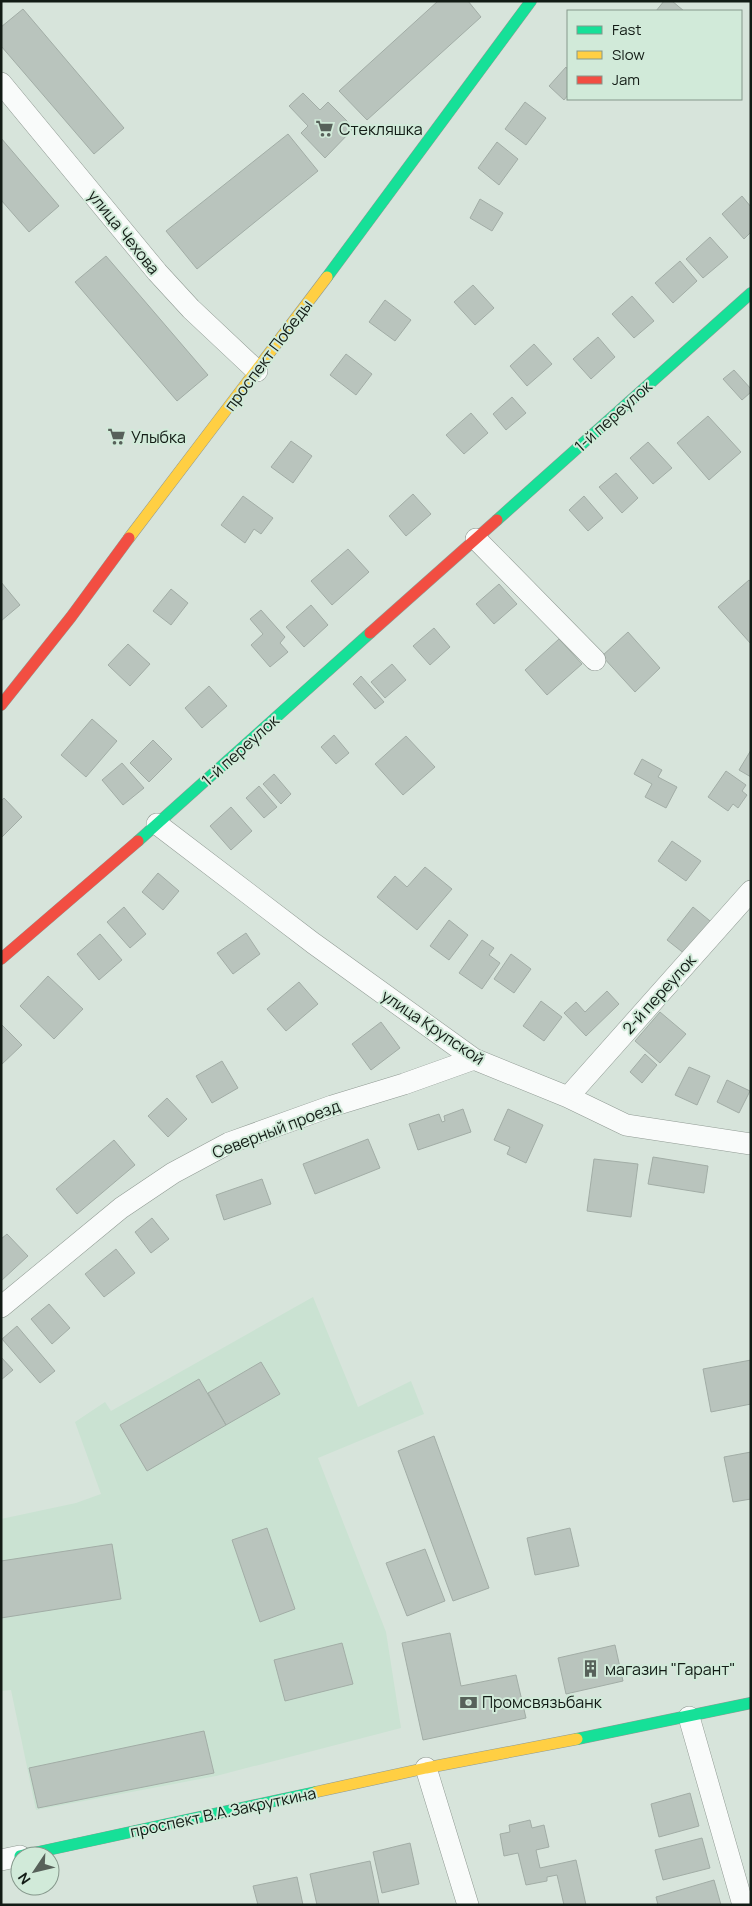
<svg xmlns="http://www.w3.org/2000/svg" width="752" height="1906" font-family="Manrope,sans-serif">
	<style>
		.built { fill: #cae2d2 }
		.building { fill: #b9c4bd; stroke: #a2ada6 }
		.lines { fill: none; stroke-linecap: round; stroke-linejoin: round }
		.street-casing { stroke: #909a93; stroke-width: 22 }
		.fast-casing { stroke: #909a93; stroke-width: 12 }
		.slow-casing { stroke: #909a93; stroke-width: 12 }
		.jam-casing { stroke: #909a93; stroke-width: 12 }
		.street { stroke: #f9fbfa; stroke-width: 21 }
		.fast { stroke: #16e098; stroke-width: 11 }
		.slow { stroke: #ffcf43; stroke-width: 11 }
		.jam { stroke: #f24e42; stroke-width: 11 }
		.labels { text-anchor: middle; stroke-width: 4; stroke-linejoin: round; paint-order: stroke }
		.poi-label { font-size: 16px; fill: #121b15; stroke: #d1ead9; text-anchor: start }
		.street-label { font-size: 16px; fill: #121b15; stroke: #d1ead9 }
	</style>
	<rect width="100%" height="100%" fill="#d7e4db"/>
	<path class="built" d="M313,1297L358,1407L411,1381L424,1414L318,1458L386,1632L401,1728L216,1776L36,1810L11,1690L1,1691V1519L76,1503L101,1494L75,1422L105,1402L111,1411Z"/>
	<path class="building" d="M438,1H468L481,17L367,120L339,91Z
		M664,1H672L684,11H656Z
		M23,9L124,128L94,154L1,46V27Z
		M566,67L568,70V95L564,100L549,86Z
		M303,93L320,110L328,102L354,128L325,158L301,133L308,126L289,106Z
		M525,102L546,118L526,145L505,129Z
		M288,134L318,171L197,269L166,231Z
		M1,138L59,206L29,232L1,200Z
		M497,142L518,159L499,185L478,168Z
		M742,196L751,207V232L744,239L722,214Z
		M480,199L503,213L492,231L470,218Z
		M710,237L728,257L703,278L686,259Z
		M106,256L208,375L177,401L75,282Z
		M680,261L697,281L673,303L655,283Z
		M473,285L494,308L475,325L454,302Z
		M632,296L654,321L634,338L612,314Z
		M385,300L411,320L395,341L369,322Z
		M598,337L615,357L591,379L573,359Z
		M534,344L552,364L527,386L510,366Z
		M346,354L372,374L356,395L330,375Z
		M734,370L751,389V392L742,400L723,379Z
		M512,397L526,413L506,430L493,414Z
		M471,413L488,433L464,454L446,435Z
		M708,416L741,452L709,480L677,443Z
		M291,441L312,456L293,483L271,467Z
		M648,442L672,468L653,484L630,458Z
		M616,473L638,498L622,513L599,487Z
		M413,494L431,514L406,536L389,516Z
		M243,496L273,518L261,534L254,529L245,543L221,525Z
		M584,496L603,518L588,531L569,510Z
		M348,549L369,572L332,605L311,581Z
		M749,580L751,582V644L718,607Z
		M1,582L20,605L1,621Z
		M499,584L517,604L494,624L476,604Z
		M171,589L188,603L171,625L153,611Z
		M311,605L328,625L304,647L286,627Z
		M261,610L285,637L280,643L288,652L270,667L251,645L263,634L250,619Z
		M434,628L450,647L430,665L413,646Z
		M628,632L660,668L635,692L602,656Z
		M559,639L582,664L547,695L525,670Z
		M128,644L150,664L130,686L108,665Z
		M392,664L406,680L385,698L371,682Z
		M361,676L384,702L375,709L353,684Z
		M209,686L227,706L202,728L185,708Z
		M92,719L117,741L86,777L61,755Z
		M334,735L349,753L336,764L321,747Z
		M406,736L435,767L403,795L375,764Z
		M153,740L172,759L149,782L130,763Z
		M751,750V777L739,770Z
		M642,759L662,770L658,777L677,787L666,808L645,797L652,784L634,774Z
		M122,763L144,788L123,805L102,780Z
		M726,771L746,785L742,791L747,795L738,808L733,804L728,811L708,797Z
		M274,774L291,794L281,804L263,784Z
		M259,786L277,807L264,818L246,798Z
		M4,798L22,817L1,838V801Z
		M231,807L252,831L231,850L210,826Z
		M672,841L701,861L686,881L658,861Z
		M425,867L452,889L417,930L377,897L395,876L407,887Z
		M158,873L179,891L163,910L142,892Z
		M124,907L146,934L130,948L107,922Z
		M693,907L715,925L690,958L667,940Z
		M449,920L468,935L449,960L430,946Z
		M246,933L260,954L233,974L217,953Z
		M100,934L122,960L99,980L77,954Z
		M482,940L494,948L489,955L500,963L482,989L459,973Z
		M511,954L531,969L514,993L494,979Z
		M48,976L83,1009L54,1039L20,1006Z
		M299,982L318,1004L286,1031L267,1009Z
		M607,991L619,1004L586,1036L564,1013L576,1002L585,1012Z
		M541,1001L562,1017L544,1041L523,1026Z
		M660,1012L686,1034L660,1063L635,1041Z
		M381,1022L400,1048L371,1070L352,1044Z
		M1,1024L22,1045L1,1065Z
		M645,1054L657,1065L642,1083L630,1072Z
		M222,1061L238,1088L212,1103L196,1076Z
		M689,1067L710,1076L697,1105L675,1095Z
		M727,1080L750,1091L739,1113L717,1102Z
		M167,1098L187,1119L168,1137L148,1116Z
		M463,1109L471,1132L418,1150L409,1124L439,1114L442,1122L445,1121L444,1116Z
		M508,1109L543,1125L526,1163L507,1154L510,1147L494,1140Z
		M368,1139L380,1168L315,1194L303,1164Z
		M114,1140L135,1165L77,1214L56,1189Z
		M653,1157L708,1166L704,1193L648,1184Z
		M594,1159L638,1164L631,1217L587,1211Z
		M262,1179L271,1204L224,1220L216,1195Z
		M152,1218L169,1239L151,1253L135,1232Z
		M7,1234L28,1256L1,1281V1239Z
		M116,1249L135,1273L104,1297L85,1274Z
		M49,1304L70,1328L52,1344L31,1319Z
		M17,1326L55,1371L40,1383L2,1339Z
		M1,1357L13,1370L1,1380Z
		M751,1360V1404L711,1412L703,1369Z
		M261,1362L280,1394L226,1425L208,1393Z
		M199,1379L226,1425L147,1471L120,1425Z
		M434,1436L489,1588L453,1601L398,1451Z
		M751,1452V1499L733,1502L724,1457Z
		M267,1528L295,1609L260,1622L232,1540Z
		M570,1528L579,1566L535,1575L527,1538Z
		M112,1544L121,1599L1,1618V1561Z
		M425,1549L445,1601L407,1616L386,1563Z
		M450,1633L461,1686L516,1675L526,1718L423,1740L402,1643Z
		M342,1643L353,1684L285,1701L274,1660Z
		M615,1645L623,1681L566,1694L558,1658Z
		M204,1731L214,1773L38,1808L29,1768Z
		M690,1793L699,1826L659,1837L651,1804Z
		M530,1820L532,1828L544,1825L549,1847L536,1850L540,1868L576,1860L586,1905H564L557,1875L547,1877V1881L526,1885L518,1853L504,1856L500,1834L510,1832L509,1825Z
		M702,1838L710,1868L663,1880L655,1850Z
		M410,1843L419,1884L382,1893L373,1852Z
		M370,1861L379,1904L317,1905L310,1874Z
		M297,1877L303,1905H258L253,1886Z
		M714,1880L721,1905H658L656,1897Z"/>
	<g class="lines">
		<defs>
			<path id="street" d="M1,83L157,272L191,309L257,371
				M476,539L595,660
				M157,824L313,943L474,1059L568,1097L626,1125L751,1144
				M568,1097L751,891
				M1,1307L121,1208L173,1173L229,1143L332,1106L404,1084L474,1059
				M689,1717L743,1905
				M426,1768L468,1905
				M1,1860L20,1856"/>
			<path id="fast" d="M327,277L531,1
				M497,520L751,293
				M138,841L370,633
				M577,1739L751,1703
				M20,1856L316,1792"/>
			<path id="slow" d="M129,538L327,277
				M316,1792L426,1768L577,1739"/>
			<path id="jam" d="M370,633L497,520
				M1,705L71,617L129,538
				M1,959L138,841"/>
		</defs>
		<use href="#street" class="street-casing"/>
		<use href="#fast" class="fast-casing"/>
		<use href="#slow" class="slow-casing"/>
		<use href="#jam" class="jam-casing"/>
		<use href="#street" class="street"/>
		<use href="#fast" class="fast"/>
		<use href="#slow" class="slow"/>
		<use href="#jam" class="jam"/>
	</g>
	<defs>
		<symbol id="supermarket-bare" viewBox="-9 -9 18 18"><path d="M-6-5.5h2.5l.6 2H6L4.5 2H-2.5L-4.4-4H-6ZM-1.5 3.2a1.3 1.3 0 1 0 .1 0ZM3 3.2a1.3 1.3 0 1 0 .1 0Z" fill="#57615a" stroke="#d1ead9" stroke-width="2.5" paint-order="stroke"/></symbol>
		<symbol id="building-bare" viewBox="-9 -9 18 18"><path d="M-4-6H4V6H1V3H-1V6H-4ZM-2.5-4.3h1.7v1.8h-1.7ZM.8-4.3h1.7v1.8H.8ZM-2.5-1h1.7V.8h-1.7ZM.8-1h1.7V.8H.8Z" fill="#57615a" stroke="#d1ead9" stroke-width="2.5" paint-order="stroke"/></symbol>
		<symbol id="bank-bare" viewBox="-9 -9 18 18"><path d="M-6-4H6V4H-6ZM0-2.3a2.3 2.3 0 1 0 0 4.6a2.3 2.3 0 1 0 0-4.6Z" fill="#57615a" stroke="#d1ead9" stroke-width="2.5" paint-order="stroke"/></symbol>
	</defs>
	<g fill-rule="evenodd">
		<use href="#supermarket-bare" x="312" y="116" width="25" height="25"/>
		<use href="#supermarket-bare" x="104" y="424" width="25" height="25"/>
		<use href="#building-bare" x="578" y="1656" width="25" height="25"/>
		<use href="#bank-bare" x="456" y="1690" width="25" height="25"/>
	</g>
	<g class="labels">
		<g class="poi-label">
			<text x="339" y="135">Стекляшка</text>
			<text x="131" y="443">Улыбка</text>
			<text x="605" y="1675">магазин "Гарант"</text>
			<text x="482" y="1708">Промсвязьбанк</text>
		</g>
		<g class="street-label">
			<text transform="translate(124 232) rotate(51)" y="6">улица Чехова</text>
			<text transform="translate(268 355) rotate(-53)" y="6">проспект Победы</text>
			<text transform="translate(613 416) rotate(-42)" y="6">1-й переулок</text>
			<text transform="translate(240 750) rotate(-42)" y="6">1-й переулок</text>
			<text transform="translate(659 994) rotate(-48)" y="6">2-й переулок</text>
			<text transform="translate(433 1027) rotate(34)" y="6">улица Крупской</text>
			<text transform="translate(276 1129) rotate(-21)" y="6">Северный проезд</text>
			<text transform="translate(223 1812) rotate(-12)" y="6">проспект В.А.Закруткина</text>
		</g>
	</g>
	<rect width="752" height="1906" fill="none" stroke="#121b15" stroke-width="5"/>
	<rect x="567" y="10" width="175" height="90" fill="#d1ead9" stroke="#85978b"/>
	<rect x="577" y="26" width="25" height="8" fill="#16e098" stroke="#85978b"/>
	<text x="612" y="35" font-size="15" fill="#121b15">Fast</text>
	<rect x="577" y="51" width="25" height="8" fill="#ffcf43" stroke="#85978b"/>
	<text x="612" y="60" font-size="15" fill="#121b15">Slow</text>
	<rect x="577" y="76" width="25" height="8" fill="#f24e42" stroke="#85978b"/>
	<text x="612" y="85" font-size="15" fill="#121b15">Jam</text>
	<g transform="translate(35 1871) rotate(235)"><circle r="24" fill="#d1ead9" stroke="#85978b"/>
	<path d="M0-4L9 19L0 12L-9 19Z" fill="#57615a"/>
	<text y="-8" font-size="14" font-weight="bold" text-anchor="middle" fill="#121b15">N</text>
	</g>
</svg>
